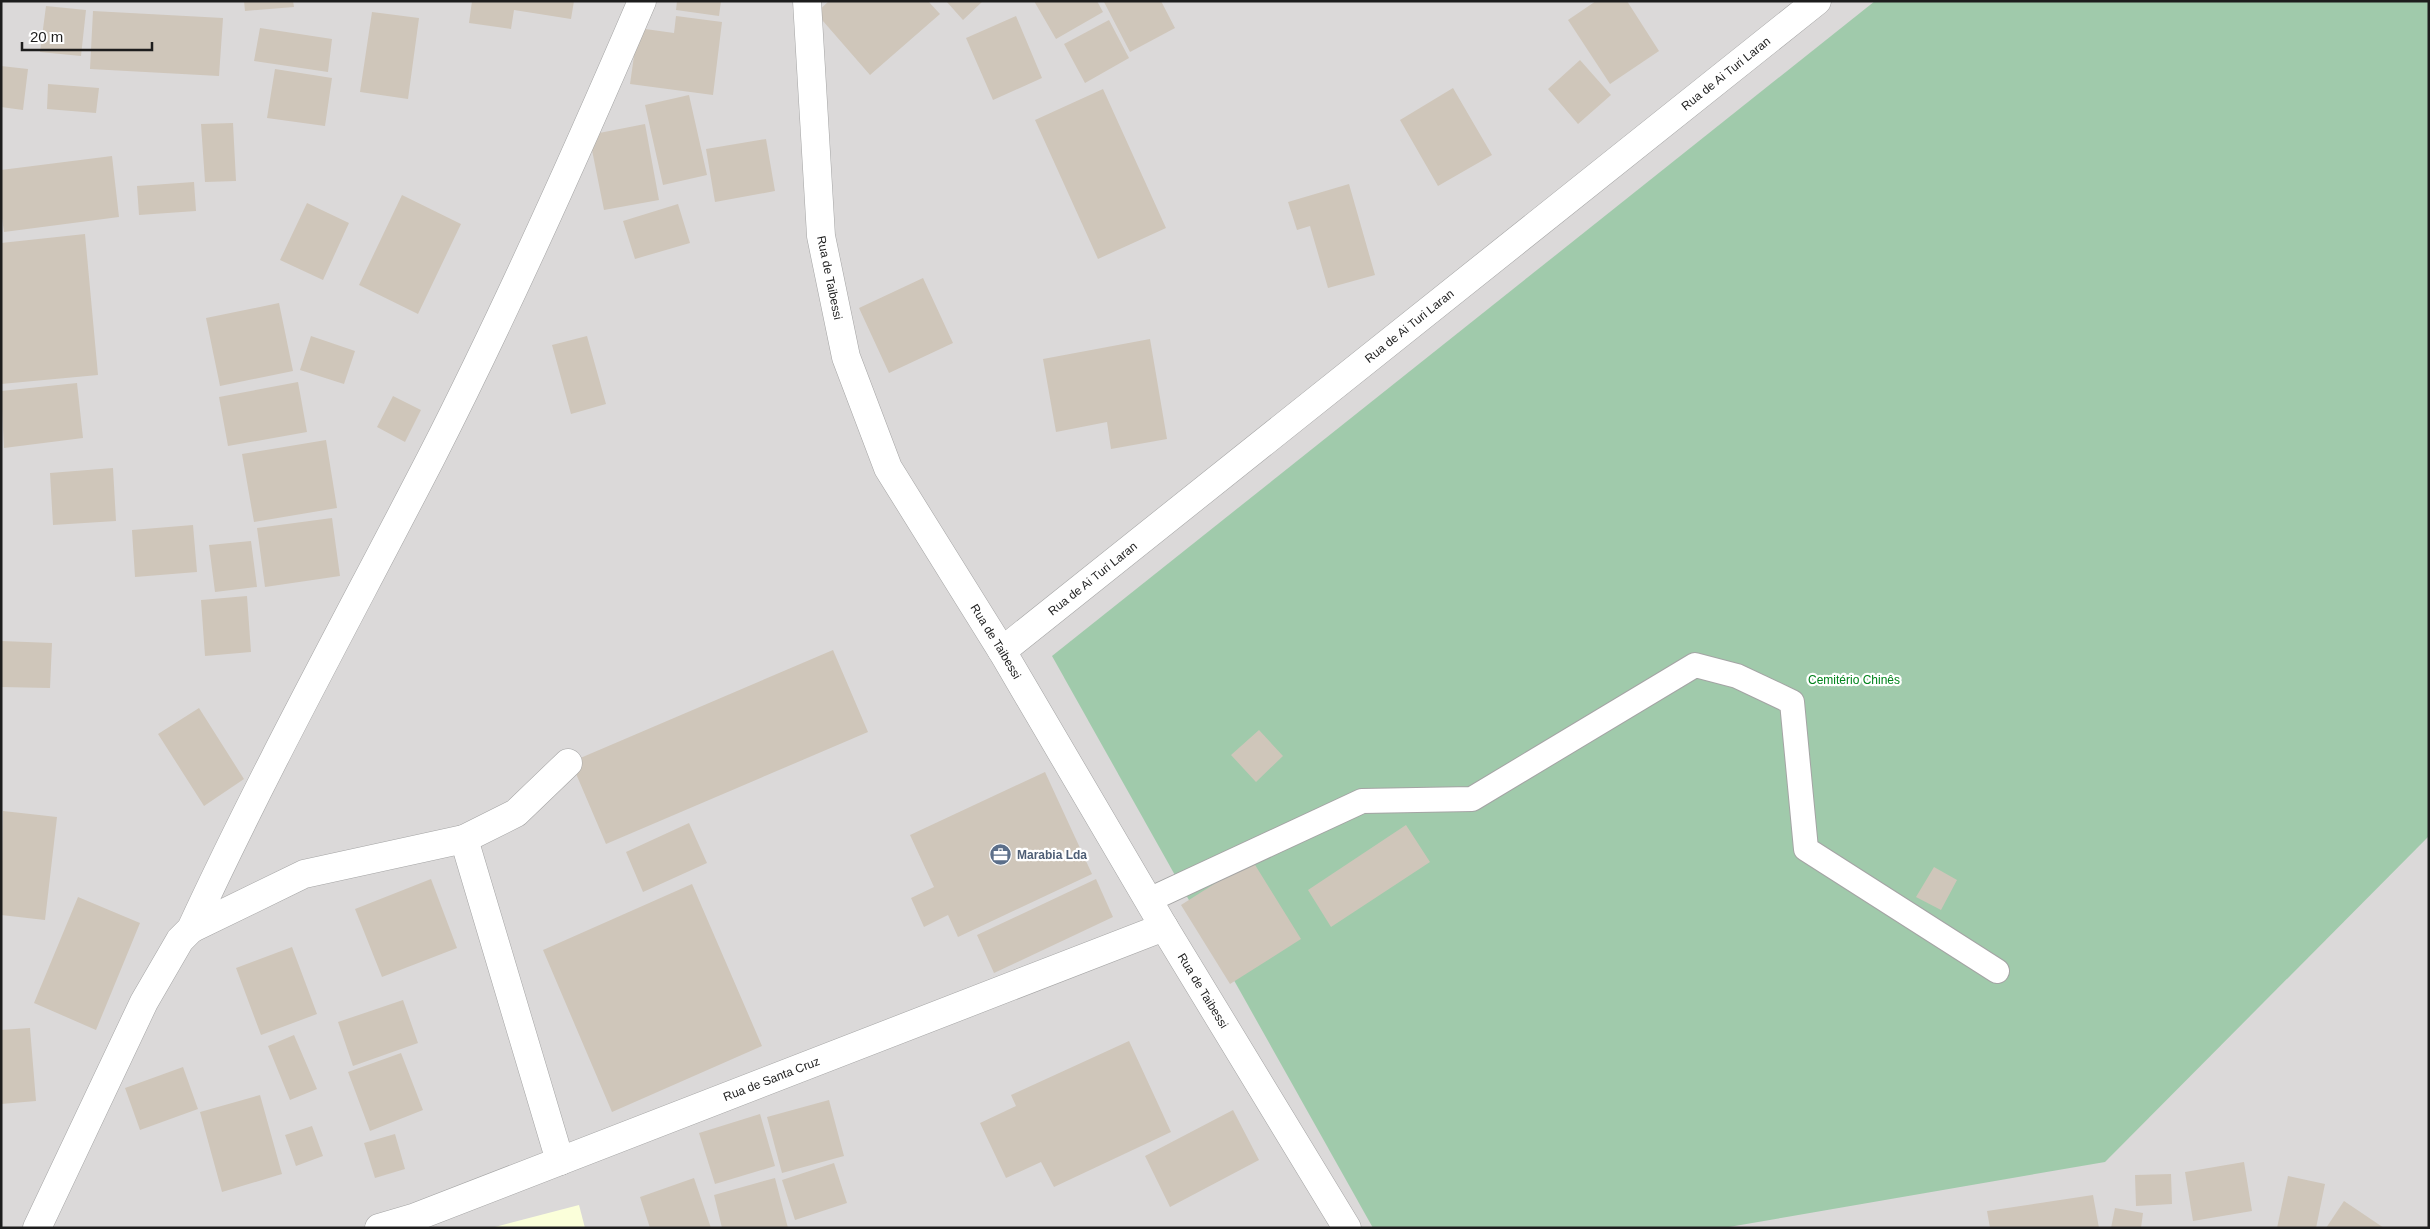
<svg xmlns="http://www.w3.org/2000/svg" width="2430" height="1229" font-family="Helvetica,sans-serif">
	<style>
		.residential { fill: #dbd9d9 }
		.education { fill: #fbffda }
		.cemetery { fill: #a0caab }
		.building { fill: #cfc6ba }
		.lines { fill: none; stroke-linecap: round; stroke-linejoin: round }
		.service-casing { stroke: #a4a4a4; stroke-width: 26 }
		.minor-casing { stroke: #a4a4a4; stroke-width: 29 }
		.tertiary-casing { stroke: #a4a4a4; stroke-width: 29 }
		.service { stroke: #fff; stroke-width: 24 }
		.minor { stroke: #fff; stroke-width: 28 }
		.tertiary { stroke: #fff; stroke-width: 28 }
		.labels { text-anchor: middle; stroke-width: 4.5; stroke-linejoin: round; paint-order: stroke }
		.street-label { font-size: 12px; fill: #1d1d1d; stroke: #fff }
		.park-label { font-size: 12px; fill: #02831c; stroke: #fff }
		.service-label { font-size: 12px; font-weight: bold; fill: #4e5e75; stroke: #fff; text-anchor: start }
	</style>
	<rect width="100%" height="100%" fill="#efece1"/>
	<path class="residential" d="M1,1H2429V1228H1Z"/>
	<path class="education" d="M579,1205L585,1228H491Z"/>
	<path class="cemetery" d="M1875,1H2429V836L2105,1162L1723,1228H1373L1052,656Z"/>
	<path class="building" d="M244,1H293L294,7L245,11Z
		M472,1H574L571,19L514,10L511,29L469,23Z
		M677,1H721L719,16L676,10Z
		M829,1H928L940,14L870,75L816,13Z
		M946,1H983L963,20Z
		M1034,1H1097L1103,12L1056,39Z
		M1161,1L1175,28L1130,52L1104,2Z
		M1596,1H1627L1659,51L1610,84L1568,20Z
		M46,6L86,10L81,56L40,52Z
		M93,11L223,18L219,76L90,69Z
		M372,12L419,18L408,99L360,92Z
		M676,16L722,22L713,95L630,84L638,28L674,33Z
		M1016,16L1042,78L993,100L966,38Z
		M1109,20L1129,58L1085,83L1064,44Z
		M260,28L332,39L328,72L254,61Z
		M1580,60L1611,95L1578,124L1548,89Z
		M1,66L28,69L23,110L1,107Z
		M275,69L332,78L325,126L267,118Z
		M48,84L99,88L96,113L47,109Z
		M1453,88L1492,155L1438,186L1400,120Z
		M1103,89L1166,228L1098,259L1035,120Z
		M689,95L707,175L663,185L645,105Z
		M233,123L236,181L205,182L201,124Z
		M645,124L659,200L604,210L589,135Z
		M766,139L775,191L715,202L706,149Z
		M112,156L119,217L4,232L1,211V170Z
		M194,182L196,211L139,215L137,186Z
		M1349,184L1375,275L1328,288L1310,226L1297,230L1288,202Z
		M402,195L461,224L418,314L359,285Z
		M307,203L349,223L323,280L280,260Z
		M678,204L690,243L635,259L623,221Z
		M85,234L98,375L1,384V243Z
		M923,278L953,343L889,373L859,308Z
		M279,303L293,371L220,386L206,318Z
		M311,336L355,351L344,384L300,370Z
		M587,336L606,404L571,414L552,345Z
		M1150,339L1167,439L1111,449L1107,422L1056,432L1043,359Z
		M298,382L307,432L228,446L219,397Z
		M77,383L83,438L4,448L1,391Z
		M393,396L421,410L405,442L377,427Z
		M326,440L337,508L254,522L242,454Z
		M113,468L116,521L53,525L50,473Z
		M332,518L340,576L265,587L257,528Z
		M193,525L197,572L135,577L132,530Z
		M251,541L257,587L215,592L209,545Z
		M247,596L251,652L205,656L201,600Z
		M1,641L52,643L50,688L1,687Z
		M833,650L868,732L606,844L571,762Z
		M199,708L244,779L204,806L158,734Z
		M1259,730L1283,756L1256,782L1231,755Z
		M1045,772L1092,874L958,937L948,915L924,927L911,898L934,887L910,835Z
		M3,811L57,817L45,920L1,915Z
		M689,823L707,863L643,892L626,852Z
		M1406,825L1430,862L1331,927L1308,890Z
		M1252,860L1301,939L1230,984L1181,905Z
		M1934,867L1957,880L1941,910L1916,897Z
		M431,879L457,948L382,977L355,909Z
		M1096,879L1113,917L994,973L977,935Z
		M692,884L762,1046L612,1112L543,950Z
		M78,897L140,923L96,1030L34,1003Z
		M292,947L317,1014L261,1035L236,968Z
		M403,1000L418,1043L353,1066L338,1022Z
		M30,1028L36,1101L1,1104V1030Z
		M294,1035L317,1089L290,1100L268,1046Z
		M1129,1041L1171,1132L1054,1187L1041,1162L1006,1178L980,1123L1016,1106L1011,1095Z
		M401,1053L423,1110L370,1131L348,1072Z
		M183,1067L198,1109L140,1130L125,1088Z
		M260,1095L282,1174L222,1192L200,1112Z
		M829,1100L844,1156L782,1173L767,1117Z
		M1233,1110L1259,1160L1170,1207L1145,1156Z
		M760,1114L775,1166L715,1184L699,1133Z
		M312,1126L323,1156L296,1166L285,1135Z
		M395,1134L405,1169L375,1178L364,1143Z
		M2244,1162L2252,1211L2193,1221L2185,1172Z
		M834,1163L847,1203L795,1220L782,1180Z
		M2171,1174L2172,1204L2136,1206L2135,1175Z
		M2288,1176L2325,1184L2316,1228H2277Z
		M694,1178L711,1228H650L640,1197Z
		M775,1178L788,1228H722L714,1195Z
		M2093,1195L2099,1228H1990L1987,1211Z
		M2344,1201L2384,1228H2326Z
		M2115,1208L2143,1213L2141,1228H2111Z"/>
	<g class="lines">
		<defs>
			<path id="service" d="M1149,900L1362,801L1472,799L1695,665L1737,676L1792,702L1806,849L1997,971"/>
			<g id="minor">
				<path id="s1" d="M1002,651L1817,1"/>
				<path d="M464,839L560,1161"/>
				<path d="M191,929L304,874L464,839L516,813L568,763"/>
				<path d="M37,1228L144,1002L180,940L191,929C265,769 350,615 431,458C507,309 576,155 642,1"/>
			</g>
			<g id="tertiary">
				<path id="s2" d="M807,1L821,236L846,357L888,468L1002,651L1164,927L1347,1228"/>
				<path id="s3" d="M379,1228L413,1218L1164,927"/>
			</g>
		</defs>
		<use href="#service" class="service-casing"/>
		<use href="#minor" class="minor-casing"/>
		<use href="#tertiary" class="tertiary-casing"/>
		<use href="#service" class="service"/>
		<use href="#minor" class="minor"/>
		<use href="#tertiary" class="tertiary"/>
	</g>
	<defs>
		<symbol id="office-disc" viewBox="-11 -11 22 22"><circle r="9.5" fill="#5c6f8a" stroke="#fff"/><path d="M-6-3h4V-5.5h4V-3h4V5H-6ZM-1-4.5V-3h2v-1.5ZM-6 0V1H6V0Z" fill="#fff"/></symbol>
	</defs>
	<g fill-rule="evenodd">
		<use href="#office-disc" x="988" y="842" width="25" height="25"/>
	</g>
	<g class="labels">
		<g class="street-label">
			<text dy="4" stroke="none"><textPath href="#s1" startOffset="926">Rua de Ai Turi Laran</textPath></text>
			<text dy="4" stroke="none"><textPath href="#s2" startOffset="278">Rua de Taibessi</textPath></text>
			<text dy="4" stroke="none"><textPath href="#s1" startOffset="521">Rua de Ai Turi Laran</textPath></text>
			<text dy="4" stroke="none"><textPath href="#s1" startOffset="116">Rua de Ai Turi Laran</textPath></text>
			<text dy="4" stroke="none"><textPath href="#s2" startOffset="682">Rua de Taibessi</textPath></text>
			<text dy="4" stroke="none"><textPath href="#s2" startOffset="1088">Rua de Taibessi</textPath></text>
			<text dy="4" stroke="none"><textPath href="#s3" startOffset="420">Rua de Santa Cruz</textPath></text>
		</g>
		<g class="park-label">
			<text x="1854" y="684">Cemitério Chinês</text>
		</g>
		<g class="service-label">
			<text x="1017" y="859">Marabia Lda</text>
		</g>
	</g>
	<rect width="2430" height="1229" fill="none" stroke="#1d1d1d" stroke-width="5"/>
	<path d="M22 42v8h130v-8" fill="none" stroke="#1d1d1d" stroke-width="2.5"/>
	<text x="30" y="42" font-size="15" fill="#1d1d1d" stroke="#ffffff" stroke-width="4" paint-order="stroke">20 m</text>
</svg>
